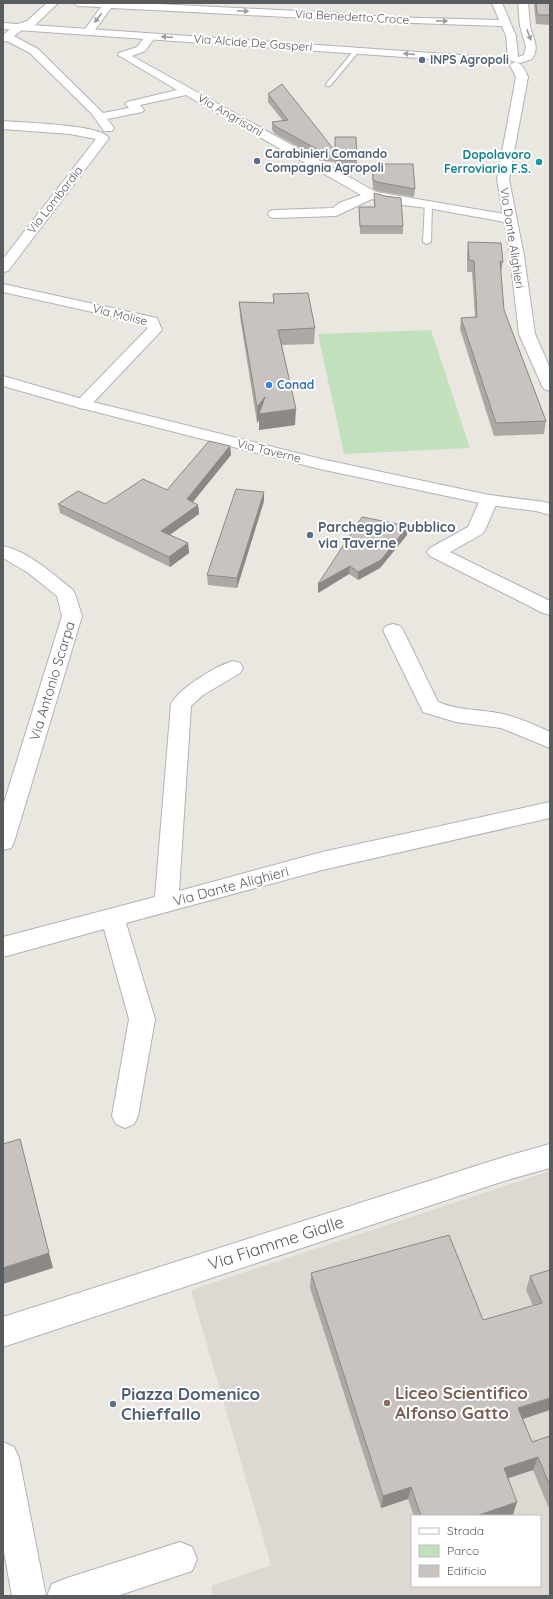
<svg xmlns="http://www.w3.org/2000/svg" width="553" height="1599" font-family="Quicksand,sans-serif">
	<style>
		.education { fill: #ddd8d1; fill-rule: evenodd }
		.green { fill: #c1e1bd }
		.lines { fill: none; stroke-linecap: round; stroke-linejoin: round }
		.service-casing { stroke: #b0b3b7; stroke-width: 2 }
		.minor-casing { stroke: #b0b3b7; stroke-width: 2 }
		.tertiary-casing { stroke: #b0b3b7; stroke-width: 2 }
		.service { fill: #fff; fill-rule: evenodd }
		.minor { fill: #fff; fill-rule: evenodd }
		.tertiary { fill: #fff; fill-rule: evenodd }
		.wall { fill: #aca8a3 }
		.shaded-wall { fill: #8c8885 }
		.building { fill: #c8c3be; stroke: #8c8885 }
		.oneway { fill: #9b9d9f }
		.service-dot { fill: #5c6f8a; stroke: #fff; stroke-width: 1.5 }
		.culture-dot { fill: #0f9aa8; stroke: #fff; stroke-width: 1.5 }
		.shop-dot { fill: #3f7fe0; stroke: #fff; stroke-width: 1.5 }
		.education-dot { fill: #8d6e63; stroke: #fff; stroke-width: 1.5 }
		.labels { text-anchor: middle; stroke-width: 4; stroke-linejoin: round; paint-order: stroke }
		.far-street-label { font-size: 12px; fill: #585c5f; stroke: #fff }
		.far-service-label { font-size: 12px; font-weight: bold; fill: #4e5e75; stroke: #fff; text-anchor: start }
		.far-culture-label { font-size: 12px; font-weight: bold; fill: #0d838f; stroke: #fff; text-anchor: end }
		.far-shop-label { font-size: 12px; font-weight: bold; fill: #366cbe; stroke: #fff; text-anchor: start }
		.service-label { font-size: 14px; font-weight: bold; fill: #4e5e75; stroke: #fff; text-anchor: start }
		.street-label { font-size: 14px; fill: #585c5f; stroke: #fff }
		.near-street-label { font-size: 17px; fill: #585c5f; stroke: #fff }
		.near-education-label { font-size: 17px; font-weight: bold; fill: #785e54; stroke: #fff; text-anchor: start }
		.near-service-label { font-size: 17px; font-weight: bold; fill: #4e5e75; stroke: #fff; text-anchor: start }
	</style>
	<rect width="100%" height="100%" fill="#eae7e0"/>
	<path class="education" d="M550,1171V1596H213L211,1586L271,1565L191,1290ZM412,1516H540V1586H412Z"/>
	<path class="green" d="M431,330L470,448L344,454L318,334Z"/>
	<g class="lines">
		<defs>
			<path id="service" d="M355,49L360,50L330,86H326V84Z
				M425,202H428L432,204L431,242L427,244L423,242Z"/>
			<path id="minor" d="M47,3H58L35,25L23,29L14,36L38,49L103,113L129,108L125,104L127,102L177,90L118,55L119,53L137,47L147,34H155L156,36L145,51L132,56L376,192L510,215L515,216L517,219L515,222L510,223L428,208L385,203L372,199L336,216L275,218L270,217L268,214L270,211L275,210L333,208L339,203L361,195L186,95L140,105L144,110L142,112L107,119L114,128L112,131H104L92,114L30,53L7,41L3,42V35L15,25L27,21Z
				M73,3H138L337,13L386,17L499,20L492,3H502L516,36L518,57L524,55L526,47L520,26L518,3H528C529,11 529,18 530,26C533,39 540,47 532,59L520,63L509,60L508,58L506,36L502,26C371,23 241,14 111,8L92,34L88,35L83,32L101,7L78,6Z
				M3,121C22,123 100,124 109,138L8,271L3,272V259L96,139L70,134L3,129Z
				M3,284L157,318L162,330L89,407L83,409L77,407L75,404L77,401L147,329L146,324L3,292Z
				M489,495L495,496L498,500L485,530L482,534L450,552L550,601V615L543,613L430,556L427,552L430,548L468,527L480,500L483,496Z
				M3,546C29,552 52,573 73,590L75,594L82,616L14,842L11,848L3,850V806L62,616L57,596L27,572L3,558Z
				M393,624L400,626L403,630L438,702C459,711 481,709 503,714C519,718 535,725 550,732V748L501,728L456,722L423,712L383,630L386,626Z
				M233,661L240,663L243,668L240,673L203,695L191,706L179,891L322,852L550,802V818L322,870L126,923L155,1019L138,1116L134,1124L125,1128L116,1124L112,1116L129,1019L104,929L3,957V937L155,897L171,704C180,688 215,666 233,661Z
				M550,1144V1168L504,1181L3,1347V1317L504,1157Z
				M3,1442L14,1447L19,1458L46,1596H12L3,1546Z
				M180,1542L192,1547L197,1559L192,1571L117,1596H47L52,1584L64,1579Z"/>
			<path id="tertiary" d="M3,23L503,58L508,61L503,64L3,29Z
				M515,62C522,63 525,70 528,77L509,179L524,256L535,334L550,368V391L544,389L542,386L519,334L510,256L497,179L516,77L510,65Z
				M3,376L89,401L321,459L489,495L545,502L550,504V515L536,511L489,505L320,469L77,407L3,386Z"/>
		</defs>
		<use href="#service" class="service-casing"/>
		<use href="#minor" class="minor-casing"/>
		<use href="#tertiary" class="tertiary-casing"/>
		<use href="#service" class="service"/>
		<use href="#minor" class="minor"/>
		<use href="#tertiary" class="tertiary"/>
	</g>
	<path class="wall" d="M535,3H550V25L536,24L534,6Z
		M268,94L335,151L357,160V168H336L335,162L324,161L275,134L272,130V122L283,121L268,102Z
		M373,164L415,189L414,197L377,191L373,189L372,172Z
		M374,193L403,226V234H360L359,207H374Z
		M468,242L503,262L501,273L504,310L546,421L544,434L494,436L460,329L461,318L475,317L472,272H467V254Z
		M273,294L315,328L314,344L282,345L295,425L259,430V420L257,423L240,317L239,302L273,303Z
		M230,446L231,455L193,502L198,505L199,514L170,535L188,543L189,553L170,567L60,513L58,504H105L167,490Z
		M264,492V501L237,588L208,585L207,575Z
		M362,517L407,535L380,568L358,580L349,574L318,593Z
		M550,1270L523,1419L532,1442L550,1436V1511L533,1470L508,1478L513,1515L509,1516H414L408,1499L381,1508L310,1288L311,1273L483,1320L533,1306L526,1290L530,1276Z"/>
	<path class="shaded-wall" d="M265,397L296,409L295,425L259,430V420L257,423V407Z
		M230,446L231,455L187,509V499Z
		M264,492V501L237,588V578Z
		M198,505L199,514L162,540L161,531Z
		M408,526L407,535L380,568L358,580V572Z
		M188,543L189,553L170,567L169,557Z
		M350,566L349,574L318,593V584Z
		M49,1253L53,1268L3,1284V1268Z
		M550,1398V1410L514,1422L518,1408Z
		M538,1457L533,1470L500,1481L504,1468Z
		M411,1487L408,1499L381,1508L383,1496Z
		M517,1502L513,1515L509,1516H476Z"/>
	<path class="building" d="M536,3H550V15H537Z
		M282,84L335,151V137H356L357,160H336L335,153H324L275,126L272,122L288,120L268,94Z
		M373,164H413L415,189L377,182L373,180Z
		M374,193L385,196L401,198L403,226H360L359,207H375Z
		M468,242L501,243L503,262L500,261L504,310L546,421L496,423L461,318L477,317L474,261L469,260Z
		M308,293L315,328L278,330L296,409L259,414L265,397L257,407L239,302L274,303L273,294Z
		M209,441L230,446L187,499L198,505L161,531L188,543L169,557L58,504L78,491L105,504L143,479L167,490Z
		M236,489L264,492L237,578L207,575Z
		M362,517L408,526L381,560L358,572L350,566L318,584Z
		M20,1139L49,1253L3,1268V1144Z
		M449,1235L483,1320L542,1303L530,1276L550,1270V1398L518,1408L532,1442L550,1436V1486L538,1457L504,1468L517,1502L476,1516H421L411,1487L383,1496L311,1273Z"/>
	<defs><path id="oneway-solid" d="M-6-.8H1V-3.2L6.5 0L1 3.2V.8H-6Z"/></defs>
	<g class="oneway">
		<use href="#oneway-solid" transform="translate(243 11) rotate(3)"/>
		<use href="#oneway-solid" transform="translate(98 18) rotate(127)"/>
		<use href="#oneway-solid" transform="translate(442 21) rotate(1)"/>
		<use href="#oneway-solid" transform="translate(529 35) rotate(70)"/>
		<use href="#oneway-solid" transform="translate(167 37) rotate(-176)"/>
		<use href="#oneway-solid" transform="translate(409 54) rotate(-176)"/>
	</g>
	<g class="service-dot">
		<circle cx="422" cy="60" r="4"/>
		<circle cx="257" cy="161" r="4"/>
		<circle cx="310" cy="535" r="4"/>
		<circle cx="113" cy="1404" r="4"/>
	</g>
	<circle class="culture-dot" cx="539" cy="162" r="4"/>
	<circle class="shop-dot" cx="269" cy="385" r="4"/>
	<circle class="education-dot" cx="387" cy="1403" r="4"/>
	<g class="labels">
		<g class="far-street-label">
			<text transform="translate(352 17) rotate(3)" y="4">Via Benedetto Croce</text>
			<text transform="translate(253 43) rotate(4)" y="4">Via Alcide De Gasperi</text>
			<text transform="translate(230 115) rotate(30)" y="4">Via Angrisani</text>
			<text transform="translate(55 200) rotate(-52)" y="4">Via Lombardia</text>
			<text transform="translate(512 238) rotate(81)" y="4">Via Dante Alighieri</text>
			<text transform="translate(120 315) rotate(14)" y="4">Via Molise</text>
			<text transform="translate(269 451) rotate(14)" y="4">Via Taverne</text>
		</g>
		<g class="far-service-label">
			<text x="430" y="64">INPS Agropoli</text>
			<text x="265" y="158">Carabinieri Comando<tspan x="265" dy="14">Compagnia Agropoli</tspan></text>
		</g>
		<g class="far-culture-label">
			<text x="531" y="159">Dopolavoro<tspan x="531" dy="14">Ferroviario F.S.</tspan></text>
		</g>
		<g class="far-shop-label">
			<text x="277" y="389">Conad</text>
		</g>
		<g class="service-label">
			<text x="318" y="532">Parcheggio Pubblico<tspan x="318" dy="16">via Taverne</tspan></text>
		</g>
		<g class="street-label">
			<text transform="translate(52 681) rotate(-73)" y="5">Via Antonio Scarpa</text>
			<text transform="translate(231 886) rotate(-15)" y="5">Via Dante Alighieri</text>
		</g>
		<g class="near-street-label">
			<text transform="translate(276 1243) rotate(-18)" y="6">Via Fiamme Gialle</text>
		</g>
		<g class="near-education-label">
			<text x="395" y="1399">Liceo Scientifico<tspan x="395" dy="20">Alfonso Gatto</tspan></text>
		</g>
		<g class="near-service-label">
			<text x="121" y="1400">Piazza Domenico<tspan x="121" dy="20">Chieffallo</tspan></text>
		</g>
	</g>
	<rect width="553" height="1599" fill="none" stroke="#585c5f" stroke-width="8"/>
	<rect x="411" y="1515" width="130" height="72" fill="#ffffff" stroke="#bcbebf"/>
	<rect x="419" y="1528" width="20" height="6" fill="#ffffff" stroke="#bcbebf"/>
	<text x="447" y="1535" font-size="12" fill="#585c5f">Strada</text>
	<rect x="419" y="1545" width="20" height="12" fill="#c1e1bd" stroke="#bcbebf"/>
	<text x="447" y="1555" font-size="12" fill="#585c5f">Parco</text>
	<rect x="419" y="1565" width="20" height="12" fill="#c8c3be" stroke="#bcbebf"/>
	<text x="447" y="1575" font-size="12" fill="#585c5f">Edificio</text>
</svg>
